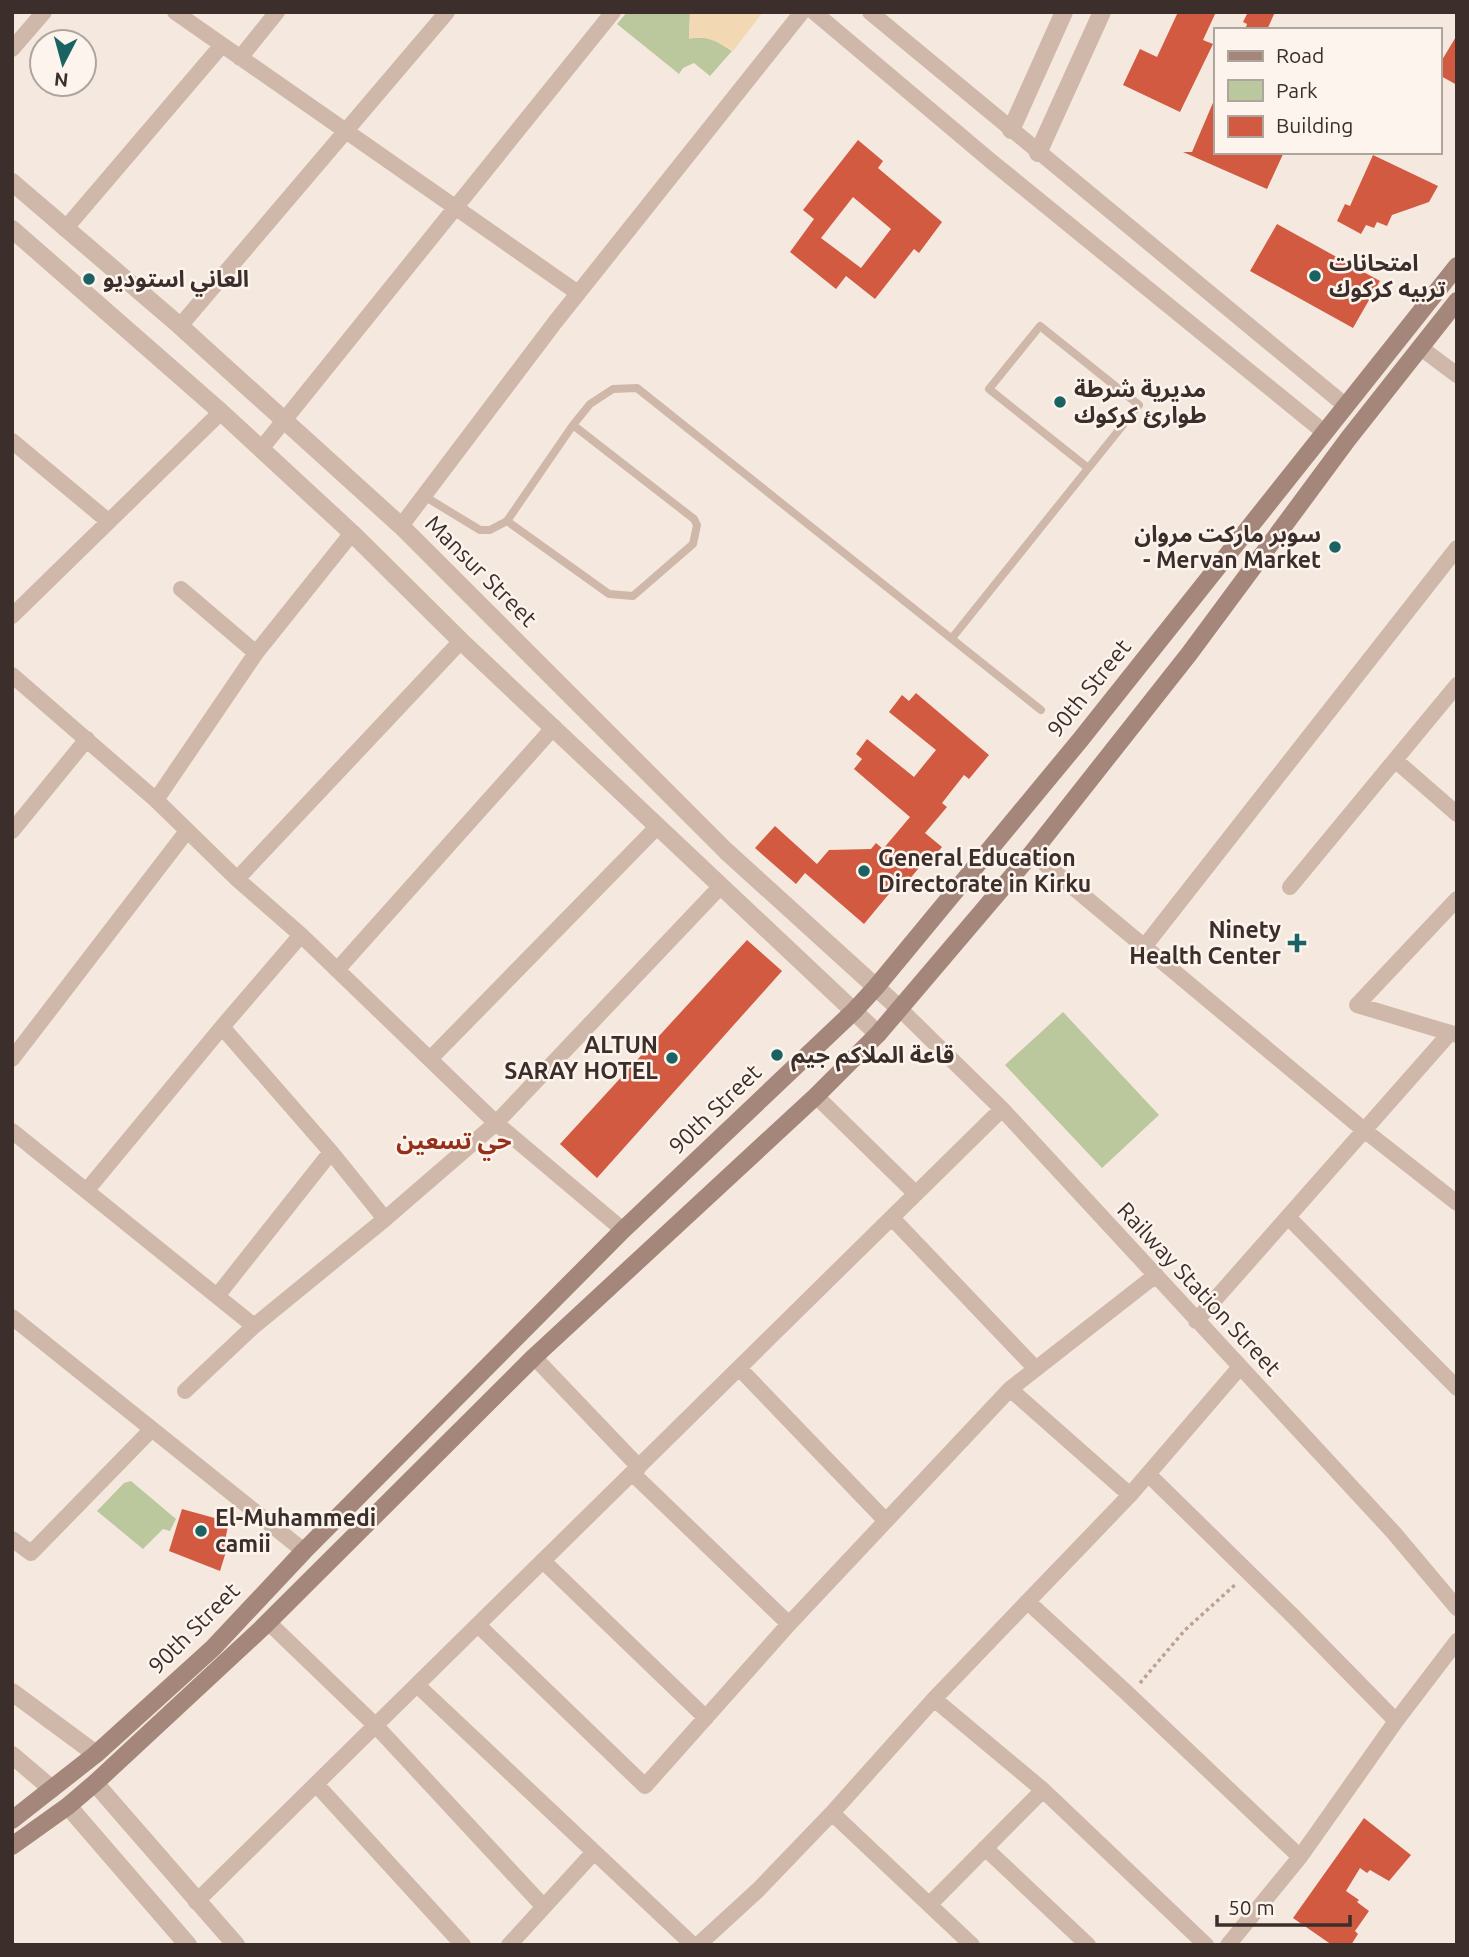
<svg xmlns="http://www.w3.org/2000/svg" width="1469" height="1957" font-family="Ubuntu,'Noto Sans Arabic',sans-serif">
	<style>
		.green { fill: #bbc79d }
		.sand { fill: #f3d9b3 }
		.building { fill: #d25a41; fill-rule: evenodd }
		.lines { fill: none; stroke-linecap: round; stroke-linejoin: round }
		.path { stroke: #bca293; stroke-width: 3.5; stroke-dasharray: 3.5 3.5; stroke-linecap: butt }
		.service { stroke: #cfb8a9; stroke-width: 8 }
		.minor { stroke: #cfb8a9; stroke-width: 16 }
		.tertiary { stroke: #cfb8a9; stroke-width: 18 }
		.secondary { stroke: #a4867a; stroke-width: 18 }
		.poi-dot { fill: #1a6362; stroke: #fcf4ed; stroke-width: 2.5 }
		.labels { text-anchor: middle; stroke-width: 5; stroke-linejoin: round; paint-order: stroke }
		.poi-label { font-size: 23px; font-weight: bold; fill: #3c2e2a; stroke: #fcf4ed; text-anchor: start }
		.street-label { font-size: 23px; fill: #3c2e2a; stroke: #fcf4ed }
		.neighbourhood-label { font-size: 24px; font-weight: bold; fill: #942f1a; stroke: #fcf4ed }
	</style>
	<rect width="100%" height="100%" fill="#f5e9df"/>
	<path class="green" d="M627,12H690L689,38H711L732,51L710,76L694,63L683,68L679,74L617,24Z
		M1063,1012L1159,1115L1102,1168L1005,1065Z
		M131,1481L176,1519L170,1531L163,1529L143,1549L97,1511L124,1483Z"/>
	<path class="sand" d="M690,12H763L733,51C717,42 707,35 689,39Z"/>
	<path class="building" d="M1178,12H1216L1203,40L1213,44L1180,112L1123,85L1140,49L1157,57Z
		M1248,12H1275L1267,30H1245L1247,24L1243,22Z
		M1457,35V85L1439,75V65Z
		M1215,98V152H1284L1267,189L1183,152H1192Z
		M858,140L883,161L878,168L942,222L919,253L914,249L875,299L846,276L836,289L790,252L814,219L803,210ZM853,197L891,229L861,268L821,238Z
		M1373,155L1438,186L1429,202L1392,215L1387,226L1377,222L1374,228L1366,225L1361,234L1337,221L1345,204L1350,206Z
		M1277,224L1380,281L1353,328L1250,271Z
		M916,693L989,755L969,779L964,775L942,803L947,807L925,833L942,847L926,866L923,863L908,881L903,877L864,924L805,873L796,884L755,848L775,826L817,864L829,850L871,849L876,843L883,849L910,817L854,769L862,759L856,754L867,739L914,777L936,750L889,712L902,695L909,701Z
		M747,940L782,971L597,1178L560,1144Z
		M182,1509L229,1522L225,1540L229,1542L220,1571L169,1551Z
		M1364,1818L1411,1855L1389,1881L1370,1870L1367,1873L1360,1868L1346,1891L1359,1900L1357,1902L1369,1911L1355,1931L1358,1934L1351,1945H1332L1293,1918Z"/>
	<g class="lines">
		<path class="path" d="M1140,1683L1185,1630L1237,1583"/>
		<path class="service" d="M424,496L480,530H490L507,521L573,425L590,404L613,389L637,388L1041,710
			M507,521L609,594L633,596L693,544L697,525L694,519L573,425
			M952,638L1139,405L1040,326L989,389L1088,468"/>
		<path class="minor" d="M175,12L578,293
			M814,12L992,162L1324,432
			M870,12L1346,406
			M12,49L44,12
			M240,58L277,12
			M65,229L222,45
			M180,326L447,12
			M1421,348L1457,375
			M12,441L108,521
			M261,449L613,12
			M401,526L556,321L802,12
			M181,589L256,653
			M12,616L221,412
			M12,675L156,800L237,879L301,935L496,1123L623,1230
			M1395,760L1457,814
			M156,800L256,653L352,533
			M12,831L87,739
			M1032,853L1364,1130L1457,1203
			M237,879L461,641
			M1290,887L1457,685
			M1457,899L1357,1005L1457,1035
			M1144,947L1457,548
			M337,970L554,727
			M900,1009L1002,1109L1394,1533L1457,1608
			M222,1027L331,1152L385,1219
			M12,1059L187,831
			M430,1059L658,826
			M816,1096L916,1194
			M12,1131L254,1326
			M87,1190L222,1027L301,935
			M1288,1217L1457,1388
			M892,1218L1036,1369
			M217,1296L331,1152
			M12,1317L304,1551
			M1196,1321L1450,1033
			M534,1357L639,1467
			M739,1368L886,1521
			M1010,1389L1130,1495
			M185,1391L254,1326L385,1219L496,1123L721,886
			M632,1473L789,1624
			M1148,1474L1294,1617L1396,1721
			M12,1539L31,1553L152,1429
			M543,1561L706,1718
			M1028,1602L1128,1694L1300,1857
			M268,1622L376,1726L544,1907
			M478,1625L645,1786L789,1624L1010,1389L1156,1275
			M417,1685L693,1945
			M934,1699L1043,1790L1206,1945
			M316,1784L463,1945
			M832,1813L972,1945
			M985,1848L1088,1945
			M196,1902L1002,1109
			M930,1904L1043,1790
			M509,1945L594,1852
			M698,1945L758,1890L832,1813L934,1699L1130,1495L1240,1367
			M1228,1945L1300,1857L1396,1721L1457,1641"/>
		<path class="tertiary" d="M1011,130L1064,12
			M1038,153L1102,12
			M12,182L180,326L401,526L726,851L900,1009
			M12,229L221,412L352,533L461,641L878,1034
			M12,1692L96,1754
			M12,1755L52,1789
			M95,1783L236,1945
			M68,1806L188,1945"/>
		<path class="secondary" d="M12,1820L96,1754L213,1648L304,1551L623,1230L854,1011L876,987L1081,739L1457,266
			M12,1846L68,1806L95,1783L262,1628L534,1357L816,1096L878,1034L1032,853L1189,654L1348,439L1457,301"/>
	</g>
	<g class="poi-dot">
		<circle cx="1315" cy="276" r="7"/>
		<circle cx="89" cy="279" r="7"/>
		<circle cx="1060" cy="402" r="7"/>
		<circle cx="1335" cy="547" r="7"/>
		<circle cx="864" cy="871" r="7"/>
		<path d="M1293.5 932.5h7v7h7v7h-7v7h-7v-7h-7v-7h7z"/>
		<circle cx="777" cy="1055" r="7"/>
		<circle cx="672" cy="1058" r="7"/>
		<circle cx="201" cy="1531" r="7"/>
	</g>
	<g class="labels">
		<g class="poi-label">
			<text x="1329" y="271">امتحانات<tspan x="1329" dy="26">تربيه كركوك</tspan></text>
			<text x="103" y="287">العاني استوديو</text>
			<text x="1074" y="397">مديرية شرطة<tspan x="1074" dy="26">طوارئ كركوك</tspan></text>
			<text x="1321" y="542" text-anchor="end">سوبر ماركت مروان<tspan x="1321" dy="26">- Mervan Market</tspan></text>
			<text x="878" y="866">General Education<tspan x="878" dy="26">Directorate in Kirku</tspan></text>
			<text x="1281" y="938" text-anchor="end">Ninety<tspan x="1281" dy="26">Health Center</tspan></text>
			<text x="658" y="1053" text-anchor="end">ALTUN<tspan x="658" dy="26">SARAY HOTEL</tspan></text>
			<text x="791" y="1063">قاعة الملاكم جيم</text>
			<text x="215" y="1526">El-Muhammedi<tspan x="215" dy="26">camii</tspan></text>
		</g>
		<g class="street-label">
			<text transform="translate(481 571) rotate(45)" y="8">Mansur Street</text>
			<text transform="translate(1089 688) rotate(-51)" y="8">90th Street</text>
			<text transform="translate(715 1109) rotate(-44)" y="8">90th Street</text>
			<text transform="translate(1199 1289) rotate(47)" y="8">Railway Station Street</text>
			<text transform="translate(194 1628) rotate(-45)" y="8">90th Street</text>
		</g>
		<g class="neighbourhood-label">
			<text x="454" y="1149">حي تسعين</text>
		</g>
	</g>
	<rect width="1469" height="1957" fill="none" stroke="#3c2e2a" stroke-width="28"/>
	<rect x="1214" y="28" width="228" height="126" fill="#fcf4ed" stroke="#afa59f" stroke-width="2"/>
	<rect x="1228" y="51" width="35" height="10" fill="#a4867a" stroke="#afa59f" stroke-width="2"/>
	<text x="1276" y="63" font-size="21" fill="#3c2e2a">Road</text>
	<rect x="1228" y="80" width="35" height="21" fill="#bbc79d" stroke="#afa59f" stroke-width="2"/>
	<text x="1276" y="98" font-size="21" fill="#3c2e2a">Park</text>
	<rect x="1228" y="116" width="35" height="21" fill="#d25a41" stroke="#afa59f" stroke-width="2"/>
	<text x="1276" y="133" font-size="21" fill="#3c2e2a">Building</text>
	<g transform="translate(63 63) rotate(186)"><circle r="33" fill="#fcf4ed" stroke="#afa59f" stroke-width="2"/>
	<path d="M0-5L12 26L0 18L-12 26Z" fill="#1a6362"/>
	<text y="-10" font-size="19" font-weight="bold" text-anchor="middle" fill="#3c2e2a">N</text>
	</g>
	<path d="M1217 1915v10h133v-10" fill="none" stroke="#3c2e2a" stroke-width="3.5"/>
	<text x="1228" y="1915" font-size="21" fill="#3c2e2a" stroke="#fcf4ed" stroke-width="5" paint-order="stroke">50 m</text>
</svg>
